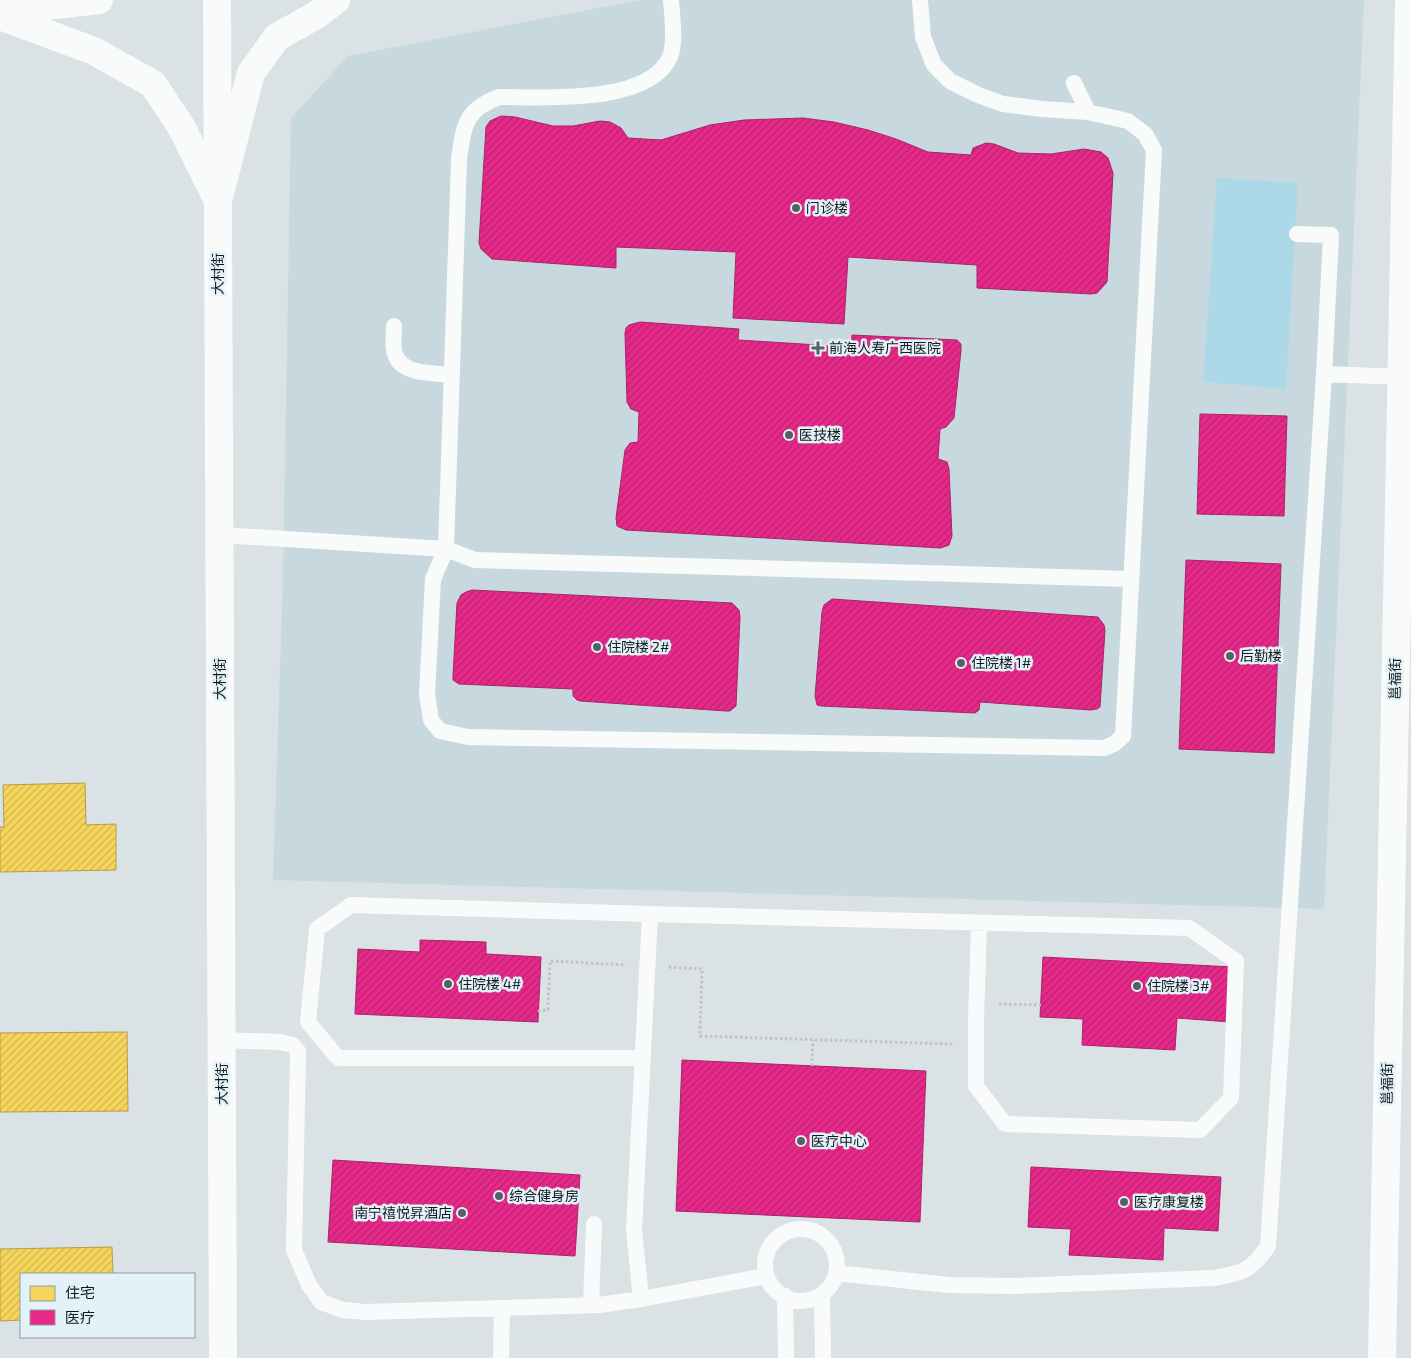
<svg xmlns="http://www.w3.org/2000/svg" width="1411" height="1358" font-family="'Exo 2','Noto Sans SC',sans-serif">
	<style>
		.built { fill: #c8d8df }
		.grass { fill: #acd8e7 }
		.homes { fill: url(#homes-hatch); stroke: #b29d49 }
		.health { fill: url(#health-hatch); stroke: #a82469 }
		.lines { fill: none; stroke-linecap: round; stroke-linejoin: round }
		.path { stroke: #c0c2c3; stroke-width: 3; stroke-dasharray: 2.5 2.5; stroke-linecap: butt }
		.service { stroke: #f9fbfb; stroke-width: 16 }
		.minor { stroke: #f9fbfb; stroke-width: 28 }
		.tertiary { stroke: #f9fbfb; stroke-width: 28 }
		.poi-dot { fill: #596062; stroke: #e2f2f8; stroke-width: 2 }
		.labels { text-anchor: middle; stroke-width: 5; stroke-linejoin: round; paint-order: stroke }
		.poi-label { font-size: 14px; fill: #141a1c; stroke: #e2f2f8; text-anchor: start }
		.street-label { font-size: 14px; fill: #141a1c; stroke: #e2f2f8 }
	</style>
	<defs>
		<pattern id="homes-hatch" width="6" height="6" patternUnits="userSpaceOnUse" patternTransform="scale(1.25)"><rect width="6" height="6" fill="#f6d55c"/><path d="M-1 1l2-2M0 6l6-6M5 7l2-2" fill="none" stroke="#d2b64f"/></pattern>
		<pattern id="health-hatch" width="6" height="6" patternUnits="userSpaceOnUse" patternTransform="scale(1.25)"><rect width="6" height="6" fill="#e7298a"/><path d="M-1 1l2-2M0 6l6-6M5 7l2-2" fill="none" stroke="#ba2270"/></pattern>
	</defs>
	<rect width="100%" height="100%" fill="#dae2e5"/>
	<path class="built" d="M640,0H1364L1324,909L273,880L283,578L291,118L348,56Z"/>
	<path class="grass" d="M1217,178L1298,183L1286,389L1203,382Z"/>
	<path class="homes" d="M85,783L86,825L116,824V870L0,872V827H4L3,785Z
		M127,1032L128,1111L0,1112V1033Z
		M112,1247L113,1274H21V1320L0,1321V1249Z"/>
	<path class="health" d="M501,116L515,117L553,126H573L600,121L610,122L621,128L628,138L661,140L710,125L744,120L803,118L834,122L868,130L896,139L928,152L971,155L973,148L986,143L994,144L1018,153L1051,154L1084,149L1101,152L1108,158L1113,173L1107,282L1097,293L1091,294L977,288V265L848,257L844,324L733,318L736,252L616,247V268L492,259L481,249L479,243L486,127L490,121Z
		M640,322L739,329L738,340L851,347L852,335L957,340L961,344V350L954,418L946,427L940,429L938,459L947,462L949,469L952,536L949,545L941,548L626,530L617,526L616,518L625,450L630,443L638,442L639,412L631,409L627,402L625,333L626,328L629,325Z
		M1200,414L1287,416L1284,516L1197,514Z
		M1186,560L1281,564L1274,753L1179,749Z
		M472,590L732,603L739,610L740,617L736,706L730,711H726L580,701L577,700L573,696V689L459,684L453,680V676L457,603L461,595L466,592Z
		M832,599L1098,617L1104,625L1105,630L1100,707L1097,709L1090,710L980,702L979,710L975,713L821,706L817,705L815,696L822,612L824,605Z
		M420,940L486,942V954L541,957L538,1022L355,1014L358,949L420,952Z
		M1043,957L1233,967L1230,1022L1177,1018L1175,1050L1082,1045L1083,1019L1040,1017Z
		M682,1060L926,1071L920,1222L676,1211Z
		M333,1160L580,1175L575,1256L328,1242Z
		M1031,1167L1221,1177L1218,1231L1164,1228L1163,1260L1069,1255L1071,1229L1028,1227Z"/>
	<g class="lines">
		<path class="path" d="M669,967L702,969L700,1036L951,1044V1041
			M999,1004L1041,1005
			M538,1011L548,1010L550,961L626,965
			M812,1066L813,1040"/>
		<path class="service" d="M671,0C672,15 676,43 670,57C648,105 544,97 499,97C464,110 464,126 459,159L446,549L433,579L427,694L431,720L440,731L468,737L1104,748L1114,744L1123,736L1154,150L1145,134L1128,121L1088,112L1042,109L1003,104L978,95L950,81L934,65L923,37L920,0
			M1074,83L1088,112
			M394,326C394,335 392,346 395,354C401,375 434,373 452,375
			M1324,374L1402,377
			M220,535L446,549L475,560L1131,579
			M222,1040L280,1042L293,1045L298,1051L294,1250L309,1285L321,1302L343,1310L365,1312L599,1305L641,1299L766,1276
			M643,1058H338L308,1022L317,929L351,905L650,914
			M765 1265a36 36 0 1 1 72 0a36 36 0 1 1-72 0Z
			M836,1273L948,1285L1015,1286L1214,1278C1243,1273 1251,1271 1268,1246L1324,374L1331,235L1297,234
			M822,1294L823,1358
			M785,1296L786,1358
			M641,1299L634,1230L650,914L1189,928L1236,961L1231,1098L1200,1130L1005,1124L976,1086V1021L979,923
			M591,1305L594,1224
			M501,1358L502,1308"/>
		<path class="minor" d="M217,0L223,1358
			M1382,1358L1409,0"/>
		<path class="tertiary" d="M0,11L99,0
			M0,16L94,51L153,84L182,128L218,201
			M218,201L251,73L277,37L318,14L336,0"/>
	</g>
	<g class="poi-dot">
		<circle cx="796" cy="208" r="5"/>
		<path d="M815.5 340.5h5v5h5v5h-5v5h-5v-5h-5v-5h5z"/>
		<circle cx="789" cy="435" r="5"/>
		<circle cx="597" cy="647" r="5"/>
		<circle cx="1230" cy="656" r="5"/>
		<circle cx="961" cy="663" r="5"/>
		<circle cx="448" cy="984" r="5"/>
		<circle cx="1137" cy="986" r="5"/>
		<circle cx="801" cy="1141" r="5"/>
		<circle cx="499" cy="1196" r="5"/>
		<circle cx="1124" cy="1202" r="5"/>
		<circle cx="462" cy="1213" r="5"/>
	</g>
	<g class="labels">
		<g class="poi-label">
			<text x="806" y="213">门诊楼</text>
			<text x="829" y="353">前海人寿广西医院</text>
			<text x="799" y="440">医技楼</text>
			<text x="607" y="652">住院楼 2#</text>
			<text x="1240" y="661">后勤楼</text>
			<text x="971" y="668">住院楼 1#</text>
			<text x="458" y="989">住院楼 4#</text>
			<text x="1147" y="991">住院楼 3#</text>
			<text x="811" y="1146">医疗中心</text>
			<text x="509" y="1201">综合健身房</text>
			<text x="1134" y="1207">医疗康复楼</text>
			<text x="452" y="1218" text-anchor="end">南宁禧悦昇酒店</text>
		</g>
		<g class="street-label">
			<text transform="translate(218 274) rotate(-90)" y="5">大村街</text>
			<text transform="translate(220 679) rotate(-90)" y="5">大村街</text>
			<text transform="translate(1395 679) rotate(-89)" y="5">邕福街</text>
			<text transform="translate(222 1084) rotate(-90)" y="5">大村街</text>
			<text transform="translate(1387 1084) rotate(-89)" y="5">邕福街</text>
		</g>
	</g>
	<rect x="20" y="1273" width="175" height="65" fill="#e2f2f8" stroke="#909ca0"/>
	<rect x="30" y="1286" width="25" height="15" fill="#f6d55c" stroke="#909ca0"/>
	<text x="65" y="1298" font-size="15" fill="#141a1c">住宅</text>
	<rect x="30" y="1310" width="25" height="15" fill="#e7298a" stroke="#909ca0"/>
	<text x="65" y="1323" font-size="15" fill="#141a1c">医疗</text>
</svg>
